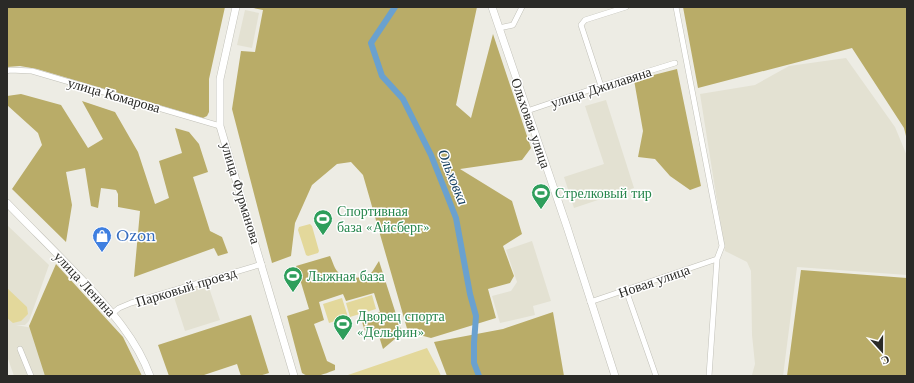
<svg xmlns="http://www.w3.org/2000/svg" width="914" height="383" font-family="'Libre Baskerville',serif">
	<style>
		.built { fill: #e3e1d2 }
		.green { fill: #e3d89b }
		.forest { fill: #b9ac68 }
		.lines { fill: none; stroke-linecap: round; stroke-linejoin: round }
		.river { stroke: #6aa1cf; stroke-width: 6 }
		.minor-casing { stroke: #c1c0b8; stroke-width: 6 }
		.major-casing { stroke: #c1c0b8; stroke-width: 8 }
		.minor { stroke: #fff; stroke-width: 5 }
		.major { stroke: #fff; stroke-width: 7 }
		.labels { text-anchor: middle; stroke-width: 3; stroke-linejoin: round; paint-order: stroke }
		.street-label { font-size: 14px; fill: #2a2a27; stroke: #fff }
		.leisure-label { font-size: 14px; fill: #27864d; stroke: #fff; text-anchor: start }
		.shop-label { font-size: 14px; fill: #366cbe; stroke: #fff; text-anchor: start }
		.water-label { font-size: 15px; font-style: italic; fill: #174160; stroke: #fff }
	</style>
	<rect width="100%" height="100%" fill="#edece4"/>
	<path class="built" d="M245,10L259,13L252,48L237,45Z
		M846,58L895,127L907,156V275L797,267L783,376H744L752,375L755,364L752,335L751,271L747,262L725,251L700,94L755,85L789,66Z
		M606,100L634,188L574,208L564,177L604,164L585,106Z
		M7,225L49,265L29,321L25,325H16L33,328L48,376H14L7,356Z
		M532,241L551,301L533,306L535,315L500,323L492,296L511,291L517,282L506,250Z
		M207,282L220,320L185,331L173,294Z"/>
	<path class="green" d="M310,224L312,226L319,251L318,253L308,256L306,255L298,230L299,227Z
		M7,288L27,307L28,314L21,321L13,323L7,318Z
		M372,295L376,309L350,317L346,303Z
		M342,298L348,317L329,323L323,304Z
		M427,348L438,369L441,376H345Z"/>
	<path class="forest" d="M7,7H225L209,79V112L207,116L203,118L37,69L20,66L7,67Z
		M248,7H477L456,105L471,118L493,34L531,148L522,160L460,169L512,201L522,234L503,246L514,276L510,283L488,289L496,318L431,338L408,332L363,175L351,162L337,164L312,185L295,223L291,256L272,263L232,109L241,51L255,52L263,10Z
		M683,7H907V140L904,128L852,48L698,88Z
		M677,69L701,186L690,190L670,176L655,159L638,157L643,131L634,80Z
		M21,94L61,105L88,148L103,139L82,101L115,112L138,152L155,204L169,198L159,161L182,153L175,128L189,132L199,144L208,172L193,177L210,231L222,237L228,253L218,256L214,248L134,277L140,211L118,207V194L116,190L101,188L98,208L91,206L85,168L66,172L72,205L66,242L12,189L42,145L38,133L7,105V96Z
		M330,256C332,260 333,264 335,268C342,281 361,280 372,272C374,269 377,264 379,261L402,333L383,349L378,333L365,331L361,319L380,312L374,293L346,301L343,294L319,302L324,320L314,324L327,361L335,365V370C324,374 312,380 302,373L287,316L309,309L296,266Z
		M56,264L123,337L142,376H45L29,326Z
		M801,270L907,278V376H787Z
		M553,312L564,376H447L434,342L503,329Z
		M251,315L269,373L259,376H241L237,364L201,376H169L158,345Z"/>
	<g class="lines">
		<path class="river" d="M395,7L371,43L382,76L403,99L431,155L456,218L470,294L476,316L474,343V363L479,376"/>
		<defs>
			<path id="minor" d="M676,7L722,246L717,259L709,376
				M499,28L513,25L522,7
				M7,71L10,70L32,71L220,126
				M601,86L581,25L585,20L626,7
				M527,111L601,86L675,63
				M626,290L656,376
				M590,302L717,259
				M113,313L119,308L131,303L262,264
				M20,349L31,376"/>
			<path id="major" d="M236,7L220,79V126L294,376
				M492,7L567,227L615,376
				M7,203C33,230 60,256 86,284C111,311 137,340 150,376"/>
		</defs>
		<use href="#minor" class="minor-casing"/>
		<use href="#major" class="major-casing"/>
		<use href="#minor" class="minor"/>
		<use href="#major" class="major"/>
	</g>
	<defs>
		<symbol id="stadium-pin" viewBox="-11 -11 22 30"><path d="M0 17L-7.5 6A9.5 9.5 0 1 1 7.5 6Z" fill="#2e9e5b" stroke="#fff"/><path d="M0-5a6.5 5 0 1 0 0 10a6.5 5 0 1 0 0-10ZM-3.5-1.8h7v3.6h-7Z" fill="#fff"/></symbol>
		<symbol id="shop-pin" viewBox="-11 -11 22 30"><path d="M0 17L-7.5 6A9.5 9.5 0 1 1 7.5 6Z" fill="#3f7fe0" stroke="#fff"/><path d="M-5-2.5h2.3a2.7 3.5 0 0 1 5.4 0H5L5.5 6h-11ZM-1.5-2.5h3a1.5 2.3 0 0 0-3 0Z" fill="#fff"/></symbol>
	</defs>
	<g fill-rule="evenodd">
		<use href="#stadium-pin" x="530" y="182" width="22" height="30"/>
		<use href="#stadium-pin" x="312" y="208" width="22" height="30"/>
		<use href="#shop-pin" x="91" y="225" width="22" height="30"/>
		<use href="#stadium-pin" x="282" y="265" width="22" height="30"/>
		<use href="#stadium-pin" x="332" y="313" width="22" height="30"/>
	</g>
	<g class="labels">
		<g class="street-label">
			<text transform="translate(601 87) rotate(-18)" y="5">улица Джилавяна</text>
			<text transform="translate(114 95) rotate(16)" y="5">улица Комарова</text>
			<text transform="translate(531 123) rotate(71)" y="5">Ольховая улица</text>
			<text transform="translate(241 193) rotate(73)" y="5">улица Фурманова</text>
			<text transform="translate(654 281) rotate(-19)" y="5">Новая улица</text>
			<text transform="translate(85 284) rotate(47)" y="5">улица Ленина</text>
			<text transform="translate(186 287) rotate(-17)" y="5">Парковый проезд</text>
		</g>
		<g class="leisure-label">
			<text x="555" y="198">Стрелковый тир</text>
			<text x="337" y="216">Спортивная<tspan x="337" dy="16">база «Айсберг»</tspan></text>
			<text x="307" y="281">Лыжная база</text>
			<text x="357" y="321">Дворец спорта<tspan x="357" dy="16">«Дельфин»</tspan></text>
		</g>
		<g class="shop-label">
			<text x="116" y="241">Ozon</text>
		</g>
		<g class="water-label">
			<text transform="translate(453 177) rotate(68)" y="5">Ольховка</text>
		</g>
	</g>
	<rect width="914" height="383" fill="none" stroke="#2a2a27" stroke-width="16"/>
	<g transform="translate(882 351) rotate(159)" stroke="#ffffff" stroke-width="3" paint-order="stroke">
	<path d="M0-3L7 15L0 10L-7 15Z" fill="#2a2a27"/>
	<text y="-6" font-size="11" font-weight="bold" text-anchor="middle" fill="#2a2a27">С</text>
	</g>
</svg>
